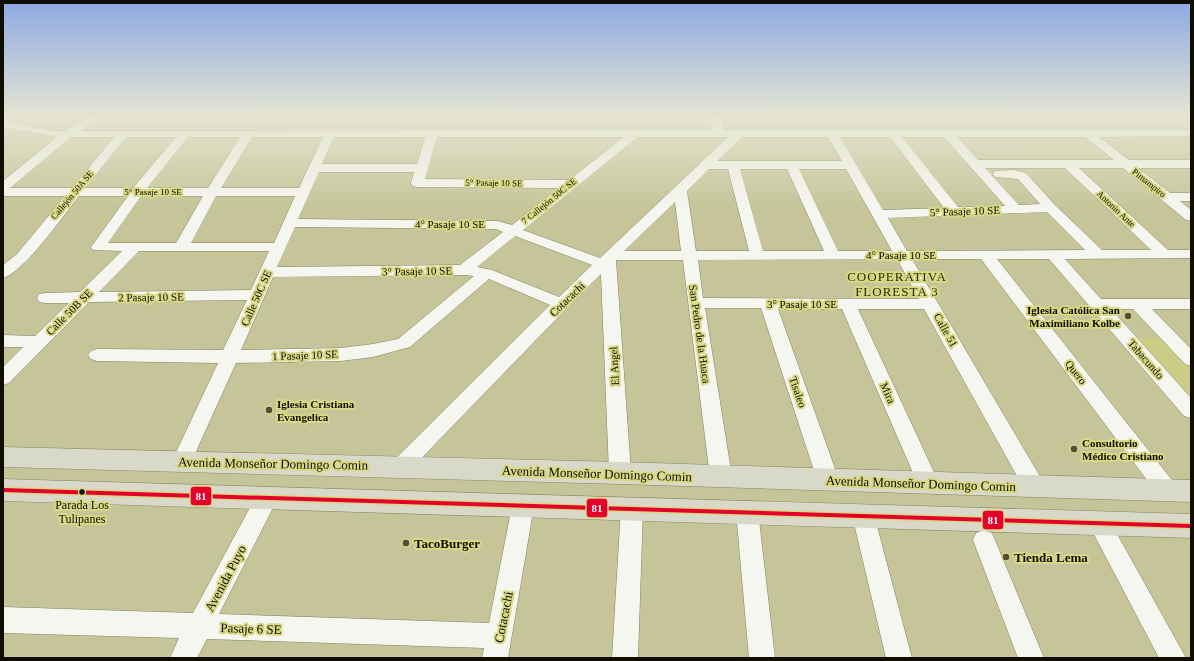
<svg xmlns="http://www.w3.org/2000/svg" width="1194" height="661" font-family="Georgia,serif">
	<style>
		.built { fill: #cccc86 }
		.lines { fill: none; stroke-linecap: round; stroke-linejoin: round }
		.minor-casing { stroke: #828161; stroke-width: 1 }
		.major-casing { stroke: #82825c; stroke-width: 1 }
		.minor { fill: #f6f6f0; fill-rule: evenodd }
		.major { fill: #d9d9c9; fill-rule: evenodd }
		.bus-1-casing { stroke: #d8d886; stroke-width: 7 }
		.bus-1 { stroke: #e4002b; stroke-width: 4 }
		.poi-dot { fill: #4f4e36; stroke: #d8d886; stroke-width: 1.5 }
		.bus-dot { fill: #0f0e00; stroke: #d8d886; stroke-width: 1.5 }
		.labels { text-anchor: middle; stroke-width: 4; stroke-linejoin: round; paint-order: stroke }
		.far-street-label { font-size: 9px; fill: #0f0e00; stroke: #d8d886 }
		.street-label { font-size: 11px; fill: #0f0e00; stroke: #d8d886 }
		.poi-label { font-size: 11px; font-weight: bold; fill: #0f0e00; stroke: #d8d886; text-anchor: start }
		.near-bus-label { font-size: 12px; fill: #0f0e00; stroke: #d8d886 }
		.quarter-label { font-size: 13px; letter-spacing: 1px; fill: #2d2d00; stroke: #d8d886 }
		.near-street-label { font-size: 13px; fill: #0f0e00; stroke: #d8d886 }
		.near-poi-label { font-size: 13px; font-weight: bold; fill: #0f0e00; stroke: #d8d886; text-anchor: start }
		.line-badge { stroke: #d8d886; stroke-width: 1.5 }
		.badge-label { font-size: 11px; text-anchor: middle; font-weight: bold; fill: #fff }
	</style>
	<rect width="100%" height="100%" fill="#c5c599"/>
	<path class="built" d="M1132,338H1164L1191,367V407Z"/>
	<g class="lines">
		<defs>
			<path id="minor" d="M88,116H101L81,131L712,130L709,116H720L724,130H1191V136L1099,137L1129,160H1191V168H1138L1170,193H1191V201H1180L1191,210V221L1186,220L1123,168H1079L1168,250H1191V258L1065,259L1101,299H1191V309H1152L1191,349V366L1185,364L1133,309H1111L1191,398V418L1184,416L1049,259H997L1175,484L1178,490L1175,496L1167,499L1159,496L981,259H912L1042,480L1045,486L1042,492L1034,495L1026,492L924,309H858L939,483L936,489L928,492L920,489L842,309H778L839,480L836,486L828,489L820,486L817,480L761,308H705L732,477L728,483L721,486L714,483L710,477L683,260H616L631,473L627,479L620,482L613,479L609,473L601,274L567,308L407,473L400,476L393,473L390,467L393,461L550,305L489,279L410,347L373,357L341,361L236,363L189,467L182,469L175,467L172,461L218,363L97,361L91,359L88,355L91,351L97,349L223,350L247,300L89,302L9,383L3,385V367L23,347H3V335L35,336L69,303H45L39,302L37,298L39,294L45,293L80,292L122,251L93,250L91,247L128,196H79C64,215 24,272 3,278V265L17,254L65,196H3V181L57,137L3,127V121L53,131H66ZM71,137H114L72,188H10ZM126,137H176L133,188H85ZM188,137H240L208,188H147ZM252,137H323L299,188H221ZM334,137H425L417,164H322ZM437,137H624L569,180L425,179ZM638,137H728L600,258L523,230ZM742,137H828L842,161H717ZM840,137H890L944,208L883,210ZM902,137H944L1005,206L958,207ZM957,137H1085L1114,160H978ZM985,168H1065L1151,250H1102L1055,205L1026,173L1014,170L995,171L993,174L995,177L1018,179L1040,204L1019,205ZM709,169H728L749,251H696L687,191ZM740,169H787L824,251H763ZM799,169H846L892,251H838ZM319,172H414L411,183L412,186L417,187L559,188L512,225L498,221L298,219ZM141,196H203L176,243H108ZM216,196H295L274,243H191ZM675,202L681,251H624ZM1047,212L1085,250L907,251L888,218ZM295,227L496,229L503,232L460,265L277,267ZM515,236L592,265L559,297L492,270L477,267ZM139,251H269L251,290L99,292ZM897,259L919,299L703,298L698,260ZM464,275L474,276L398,339L373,344L341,348L241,350L273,277Z
				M267,489L275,491L278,498L219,614L489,623L512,506L515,499L523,496L531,499L534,506L508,658H482L484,648L207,639L197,658H170L179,638L3,633V607L193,613L259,491Z
				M632,498L640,501L643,508L638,658H612L621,508L624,501Z
				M747,501L755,504L758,511L775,658H749L736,511L739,504Z
				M863,505L871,508L874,515L912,658H886L852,515L855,508Z
				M1099,513L1107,516L1186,658H1159L1088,523L1091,516Z
				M984,530L992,533L1044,658H1018L973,540L976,533Z"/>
			<path id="major" d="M3,447L620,462L1191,480V502L620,484L3,467Z
				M3,479L1191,514V538L3,501Z"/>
		</defs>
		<use href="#minor" class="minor-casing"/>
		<use href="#major" class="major-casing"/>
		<use href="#minor" class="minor"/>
		<use href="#major" class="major"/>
		<defs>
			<path id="bus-1" d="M3,490L1191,526"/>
		</defs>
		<use href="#bus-1" class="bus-1-casing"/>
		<use href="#bus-1" class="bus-1"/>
	</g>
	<linearGradient id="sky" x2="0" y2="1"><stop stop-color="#8da9e4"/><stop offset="0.56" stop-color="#e5e5d1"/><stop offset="1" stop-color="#e5e5d1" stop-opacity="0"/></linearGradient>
	<rect width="1194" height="209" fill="url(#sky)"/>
	<g class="poi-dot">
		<circle cx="1128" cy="316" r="4"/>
		<circle cx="269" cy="410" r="4"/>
		<circle cx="1074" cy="449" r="4"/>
		<circle cx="406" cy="543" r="4"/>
		<circle cx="1006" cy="557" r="4"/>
	</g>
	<circle class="bus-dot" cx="82" cy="492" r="3.5"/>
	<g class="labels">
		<g class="far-street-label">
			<text transform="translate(494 183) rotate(1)" y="3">5° Pasaje 10 SE</text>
			<text transform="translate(1149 183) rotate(39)" y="3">Pimampiro</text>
			<text x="153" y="195">5° Pasaje 10 SE</text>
			<text transform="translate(72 195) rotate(-50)" y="3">Callejón 50A SE</text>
			<text transform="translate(549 201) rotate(-39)" y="3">7 Callejón 50C SE</text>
			<text transform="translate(1116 209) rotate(43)" y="3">Antonio Ante</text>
		</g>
		<g class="street-label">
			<text transform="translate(965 211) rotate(-2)" y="4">5° Pasaje 10 SE</text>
			<text x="450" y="228">4° Pasaje 10 SE</text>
			<text x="901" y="259">4° Pasaje 10 SE</text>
			<text transform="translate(417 271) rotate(-1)" y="4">3° Pasaje 10 SE</text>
			<text transform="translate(151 297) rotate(-1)" y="4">2 Pasaje 10 SE</text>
			<text transform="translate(256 298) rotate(-66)" y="4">Calle 50C SE</text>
			<text transform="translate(567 299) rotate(-44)" y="4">Cotacachi</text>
			<text x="802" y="308">3° Pasaje 10 SE</text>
			<text transform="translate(69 312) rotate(-45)" y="4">Calle 50B SE</text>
			<text transform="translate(946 330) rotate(61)" y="4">Calle 51</text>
			<text transform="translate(700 334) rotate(82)" y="4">San Pedro de la Huaca</text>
			<text transform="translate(305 355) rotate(-2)" y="4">1 Pasaje 10 SE</text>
			<text transform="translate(1146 359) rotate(49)" y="4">Tabacundo</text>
			<text transform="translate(614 366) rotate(-93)" y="4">El Angel</text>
			<text transform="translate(1076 372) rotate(52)" y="4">Quero</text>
			<text transform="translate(798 392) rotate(71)" y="4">Tisaleo</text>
			<text transform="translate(888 393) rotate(66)" y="4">Mira</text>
		</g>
		<g class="poi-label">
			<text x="1120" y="314" text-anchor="end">Iglesia Católica San<tspan x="1120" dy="13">Maximiliano Kolbe</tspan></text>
			<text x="277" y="408">Iglesia Cristiana<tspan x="277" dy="13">Evangelica</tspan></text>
			<text x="1082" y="447">Consultorio<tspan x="1082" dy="13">Médico Cristiano</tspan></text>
		</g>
		<g class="near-bus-label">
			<text x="82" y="509">Parada Los<tspan x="82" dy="14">Tulipanes</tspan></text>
		</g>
		<g class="quarter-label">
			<text x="897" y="281">COOPERATIVA<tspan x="897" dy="15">FLORESTA 3</tspan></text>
		</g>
		<g class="near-street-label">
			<text transform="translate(273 463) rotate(1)" y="5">Avenida Monseñor Domingo Comin</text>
			<text transform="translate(597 473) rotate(2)" y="5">Avenida Monseñor Domingo Comin</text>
			<text transform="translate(921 483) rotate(2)" y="5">Avenida Monseñor Domingo Comin</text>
			<text transform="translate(225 578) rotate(-62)" y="5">Avenida Puyo</text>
			<text transform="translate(503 617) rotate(-79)" y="5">Cotacachi</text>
			<text transform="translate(251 628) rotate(2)" y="5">Pasaje 6 SE</text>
		</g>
		<g class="near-poi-label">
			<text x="414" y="548">TacoBurger</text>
			<text x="1014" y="562">Tienda Lema</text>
		</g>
	</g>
	<g class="line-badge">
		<rect x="190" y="486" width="22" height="20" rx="4" fill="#e4002b"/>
		<rect x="586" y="498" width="22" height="20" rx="4" fill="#e4002b"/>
		<rect x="982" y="510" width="22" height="20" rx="4" fill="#e4002b"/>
	</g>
	<g class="badge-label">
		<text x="201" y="500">81</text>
		<text x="597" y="512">81</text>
		<text x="993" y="524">81</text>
	</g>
	<rect width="1194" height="661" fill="none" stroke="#0f0e00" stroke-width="8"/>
</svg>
